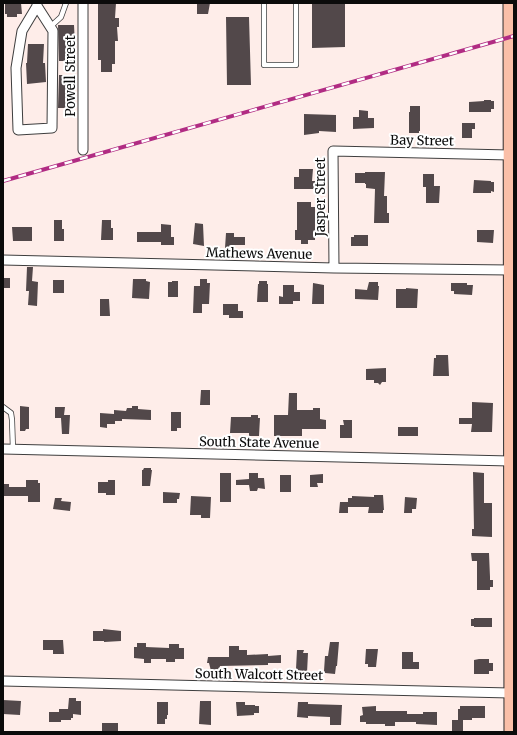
<svg xmlns="http://www.w3.org/2000/svg" width="517" height="735" font-family="Merriweather,serif">
	<style>
		.building { fill: #52484a }
		.lines { fill: none; stroke-linecap: round; stroke-linejoin: round }
		.lane-casing { stroke: #3e3e3e; stroke-width: 6 }
		.street-casing { stroke: #3e3e3e; stroke-width: 11 }
		.secondary-casing { stroke: #2d2d2d; stroke-width: 15 }
		.lane { stroke: #fff; stroke-width: 4.5 }
		.street { stroke: #fff; stroke-width: 9 }
		.secondary { stroke: #fabfa8; stroke-width: 13 }
		.rail-casing { stroke: #b12c83; stroke-width: 4 }
		.rail { stroke: #fff; stroke-width: 2.5; stroke-dasharray: 8; stroke-linecap: butt }
		.labels { text-anchor: middle; stroke-width: 4; stroke-linejoin: round; paint-order: stroke }
		.street-label { font-size: 13px; fill: #0b0b0b; stroke: #fff }
	</style>
	<rect width="100%" height="100%" fill="#feede9"/>
	<path class="building" d="M5,3H21L22,14H17V17H7V14H5Z
		M98,3H116L115,18H119V27H117L118,41H115V64H112V72H101V60H98Z
		M197,3H210L208,14H197Z
		M312,3H345V47L312,48Z
		M226,17H249L251,85H227Z
		M58,25H74L75,46H72V61H59Z
		M28,44H44L43,63H45L46,82L27,84L26,63H27Z
		M59,75H73L75,108H58Z
		M484,100H491V101H494V109H491V112H469V102L484,101Z
		M410,106H420V131H419V133H409V112H410Z
		M359,110L368,111V118H374V128L353,129V117H359Z
		M304,114L336,115V132L319,131V133L304,135Z
		M462,123H475V129H472V138H462Z
		M299,169H313L312,181H316V189H294V177H299Z
		M365,172H385L384,196H387V213H389V223H374L375,189L366,188V184H365V183H355V173H365Z
		M423,174H434V186H440L439,203H426V187H423Z
		M474,180L491,181V182H494V192L491,191V193H473Z
		M297,202H311V207H315V240H308V244H301V240H295V230H297Z
		M54,220H62V229H64V241H54Z
		M102,220H111V228H113V240H101Z
		M195,223L203,224L204,246L193,244Z
		M161,224L171,225V237H174V245H161V242H137V232H161Z
		M12,227H32V241H13Z
		M477,230H494L493,243L477,242Z
		M226,233H234V237H245V245H232V248H225Z
		M354,235H368V246H351V237H354Z
		M27,267H33L32,281L38,282L37,306L28,305L29,291H26Z
		M3,278H10V288H3Z
		M133,279H146V281L150,282L149,299L132,298Z
		M200,279H207V283H210L209,304H202V313H193L194,286H200Z
		M53,280H64V293H53Z
		M172,281H178V297H168V282H172Z
		M259,281H267V284H268V302H257L258,284H259Z
		M369,282H378V286H379L378,300L355,299V289L367,290Z
		M313,283L324,285V304H312Z
		M451,283H467V285H473L472,295L454,294V291H451Z
		M283,285H294V292H300V301H293V304H279V296L283,297Z
		M406,288L418,289L417,308H396V289H406Z
		M100,299H109L110,316H100Z
		M223,304H238V311H243V318H229V315H223Z
		M436,355H448L449,376H433L434,358H436Z
		M386,368V382H382L380,385L378,383H374V380H366V369Z
		M201,390H210V405H200Z
		M289,393H297V410H313V408H320V419L326,420V429H302V436H274V415H288Z
		M472,402L493,403L492,432H471L472,424H459V418H472Z
		M20,406L29,407V429H26L25,431H20Z
		M132,406H138V409L151,410V420L122,419V421H115V424H107V428L100,427V413L114,414V410L126,411L127,408H132Z
		M55,407H65L64,415H70L69,434H62L61,418H55Z
		M171,412H181V428H177V431H171Z
		M251,415H258V418H260L259,436H249V433H230L231,417H251Z
		M343,420H352V438H340V425H344Z
		M398,427H418V436H398Z
		M144,468H151V470H152L150,486H142V470H143Z
		M473,472L484,473V503H492V537L472,536V529H474Z
		M220,473H231V502H220Z
		M249,473H258V478H264L265,489L258,488L257,491H250L249,485H236V480L249,479Z
		M323,474V483H317L318,487H310V475Z
		M280,475H291V492H280Z
		M26,480H38V483H40V502H28V496H3V484H9V487H26Z
		M108,480H115V495H106V493H98V482H108Z
		M163,492L180,493L179,499H177V503H163Z
		M374,495H383L384,510H383V513H368L369,507H348V498H352V496L374,497Z
		M191,496L211,497L210,518H201V515H190Z
		M405,497L417,498L416,509H412V513H404Z
		M55,498H62L61,501L71,502L70,511L53,509Z
		M340,502H348V513H339Z
		M471,553H489L490,577V580H493V587H490V590H477V561H472Z
		M474,618H492V627H474V626H471V619H474Z
		M103,629L121,631V641L104,642V641H93V631H103Z
		M43,640H63L64,654H53V650H43Z
		M330,642H339L337,666H336L335,674L325,673L324,671L325,656H328Z
		M137,643H146V647L169,648V644H179V648H184V659H175V662H166V659H151V663H144V659L134,658V647H137Z
		M229,646H239V650H247V655L268,654V656L281,655V663H268V665L220,666L219,671H211L209,663H207L208,657H229Z
		M366,649H378L376,667H368V664H365Z
		M297,650H304L303,653H308L307,673L297,672V670L296,669Z
		M402,652H413V662H419V669H402Z
		M479,659H489V663H493V671H489V674H474V660Z
		M69,698H76V701H81V715L73,714V718H71V720H61V722H49V712H59V709H68Z
		M3,700L21,701L20,715L3,714Z
		M200,701H211V725L199,724Z
		M157,702H168V715H167V719H165V724H157Z
		M236,702H245V705H255V706H259V713H254V715L237,716Z
		M298,702H308V704L342,705L341,725H330V717L308,716V718L297,717Z
		M376,706V711H407V714H423V712H437V725L416,724V722H395V726H385V724H366V722H360V716L363,715L362,707Z
		M460,706H485V718H472V720H458V709H460Z
		M452,720H463V732H452Z
		M102,723H118V732H102Z"/>
	<g class="lines">
		<defs>
			<path id="lane" d="M264,3V65H296V3
				M50,27L61,17L66,3
				M3,407L11,413L12,420L13,450"/>
			<path id="street" d="M37,6L53,31L52,128L18,130L16,68L22,31L37,6V3
				M83,150V3
				M3,260L334,268L514,270
				M334,268L333,151L510,155
				M3,449L514,461
				M3,681L514,693"/>
			<path id="secondary" d="M510,3L511,732"/>
		</defs>
		<use href="#lane" class="lane-casing"/>
		<use href="#street" class="street-casing"/>
		<use href="#secondary" class="secondary-casing"/>
		<use href="#lane" class="lane"/>
		<use href="#street" class="street"/>
		<use href="#secondary" class="secondary"/>
		<defs>
			<path id="rail" d="M3,181L514,36"/>
		</defs>
		<use href="#rail" class="rail-casing"/>
		<use href="#rail" class="rail"/>
	</g>
	<g class="labels">
		<g class="street-label">
			<text transform="translate(70 76) rotate(-90)" y="5">Powell Street</text>
			<text transform="translate(422 140) rotate(1)" y="5">Bay Street</text>
			<text transform="translate(320 197) rotate(-90)" y="5">Jasper Street</text>
			<text transform="translate(259 253) rotate(1)" y="5">Mathews Avenue</text>
			<text transform="translate(259 442) rotate(1)" y="5">South State Avenue</text>
			<text transform="translate(259 674) rotate(1)" y="5">South Walcott Street</text>
		</g>
	</g>
	<rect width="517" height="735" fill="none" stroke="#0b0b0b" stroke-width="8"/>
</svg>
